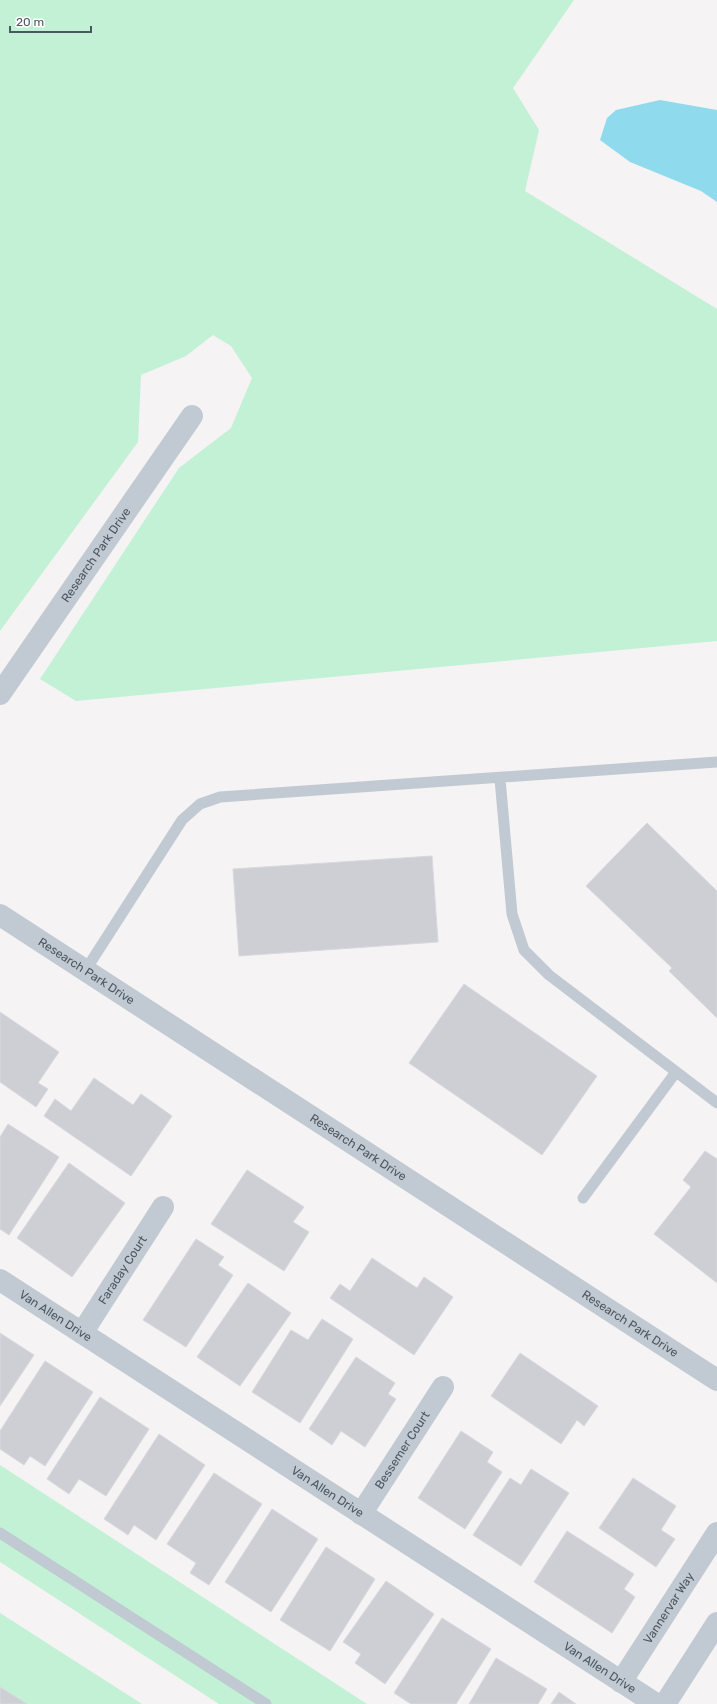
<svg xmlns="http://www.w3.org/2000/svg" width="717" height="1704" font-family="Rubik,sans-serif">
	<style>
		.green { fill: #c3f1d5 }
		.water { fill: #90daee }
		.building { fill: #cdcfd5; stroke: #d7d9de }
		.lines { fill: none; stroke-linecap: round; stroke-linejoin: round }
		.service { stroke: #c1cad2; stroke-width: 11 }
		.minor { stroke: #c1cad2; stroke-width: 22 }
		.labels { text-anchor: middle; stroke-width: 3; stroke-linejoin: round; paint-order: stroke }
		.street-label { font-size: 12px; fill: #4a5661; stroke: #fff }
	</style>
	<rect width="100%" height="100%" fill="#f5f3f3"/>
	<path class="green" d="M0,0H574L513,88L539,130L525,191L717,309V641L76,701L40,679L179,468L231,428L252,378L231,346L213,335L186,356L141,375L138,442L0,631Z
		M0,1465L367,1704H219L0,1562Z
		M0,1613L142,1704H0Z"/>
	<path class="water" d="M660,100L717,110V202L701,191L630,162L600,140L607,118L616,110Z"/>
	<path class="building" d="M647,823L717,891V1018L669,971L672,968L586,886Z
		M432,856L438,942L239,956L233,869Z
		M464,984L597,1076L542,1155L409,1063Z
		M0,1012L59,1052L38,1083L48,1089L36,1107L0,1082Z
		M94,1078L133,1105L141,1094L172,1116L131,1176L44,1116L55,1099L71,1111Z
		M8,1124L59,1157L9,1235L0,1229V1137Z
		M705,1151L717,1159V1283L654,1234L691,1187L683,1180Z
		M69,1163L125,1203L72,1277L17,1238Z
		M247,1170L304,1207L293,1222L309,1232L284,1271L211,1224Z
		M196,1239L224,1257L218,1265L233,1275L186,1347L143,1320Z
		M372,1258L417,1288L424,1277L453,1297L414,1355L330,1298L340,1284L350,1291Z
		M248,1283L291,1313L240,1386L197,1357Z
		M322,1319L353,1339L300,1423L252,1392L291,1330L308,1340Z
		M0,1333L34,1355L0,1406Z
		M520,1353L598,1406L584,1426L577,1420L561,1444L491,1396Z
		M356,1357L395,1383L388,1394L396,1399L365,1447L341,1431L332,1445L309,1429Z
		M45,1361L93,1392L45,1466L30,1456L24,1465L0,1449V1431Z
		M100,1397L149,1429L106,1496L79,1479L69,1494L47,1479Z
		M461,1431L493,1452L487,1462L502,1472L465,1529L418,1498Z
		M159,1434L205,1465L156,1540L134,1525L128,1535L104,1519Z
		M531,1469L569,1493L521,1566L473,1535L510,1478L521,1485Z
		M214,1473L262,1504L209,1585L190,1573L196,1563L167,1544Z
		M633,1478L676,1506L661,1530L675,1539L656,1567L599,1528Z
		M272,1509L318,1539L271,1612L225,1582Z
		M567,1531L634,1574L624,1589L635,1597L612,1633L534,1582Z
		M326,1547L375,1579L330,1651L280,1620Z
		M386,1581L434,1614L385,1684L355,1663L361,1654L343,1642Z
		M442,1618L491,1649L456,1704H411L394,1693Z
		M496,1658L547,1689L538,1704H469Z
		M0,1687L27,1704H0Z
		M559,1692L576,1704H551Z"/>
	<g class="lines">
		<path class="service" d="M500,779L512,914L524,950L549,975L717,1103
			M85,971L182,820L200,804L220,797L717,762
			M583,1198L676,1072
			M0,1533L266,1704"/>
		<g class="minor">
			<path id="s1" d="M0,694L192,416"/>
			<path id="s2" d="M0,915L717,1380"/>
			<path id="s3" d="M0,1280L656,1704"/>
			<path id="s4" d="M82,1333L163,1207"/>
			<path id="s5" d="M361,1514L443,1387"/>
			<path id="s6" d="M621,1682L717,1533"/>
			<path d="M665,1704L717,1623"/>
		</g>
	</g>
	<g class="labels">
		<g class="street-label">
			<text dy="4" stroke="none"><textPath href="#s1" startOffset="169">Research Park Drive</textPath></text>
			<text dy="4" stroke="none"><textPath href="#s2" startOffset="103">Research Park Drive</textPath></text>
			<text dy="4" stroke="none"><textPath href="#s2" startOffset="427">Research Park Drive</textPath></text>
			<text dy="4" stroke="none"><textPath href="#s4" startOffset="75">Faraday Court</textPath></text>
			<text dy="4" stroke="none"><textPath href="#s3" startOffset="66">Van Allen Drive</textPath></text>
			<text dy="4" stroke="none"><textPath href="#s2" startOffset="751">Research Park Drive</textPath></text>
			<text dy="4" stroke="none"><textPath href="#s5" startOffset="76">Bessemer Court</textPath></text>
			<text dy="4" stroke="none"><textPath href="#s3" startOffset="390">Van Allen Drive</textPath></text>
			<text dy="4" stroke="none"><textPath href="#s6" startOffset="88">Vannervar Way</textPath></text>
			<text dy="4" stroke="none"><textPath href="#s3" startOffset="714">Van Allen Drive</textPath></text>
		</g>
	</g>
	<path d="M10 26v6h81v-6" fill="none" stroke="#4a5661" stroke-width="2"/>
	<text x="16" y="26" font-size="12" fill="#4a5661" stroke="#ffffff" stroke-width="3" paint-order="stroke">20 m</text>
</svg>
